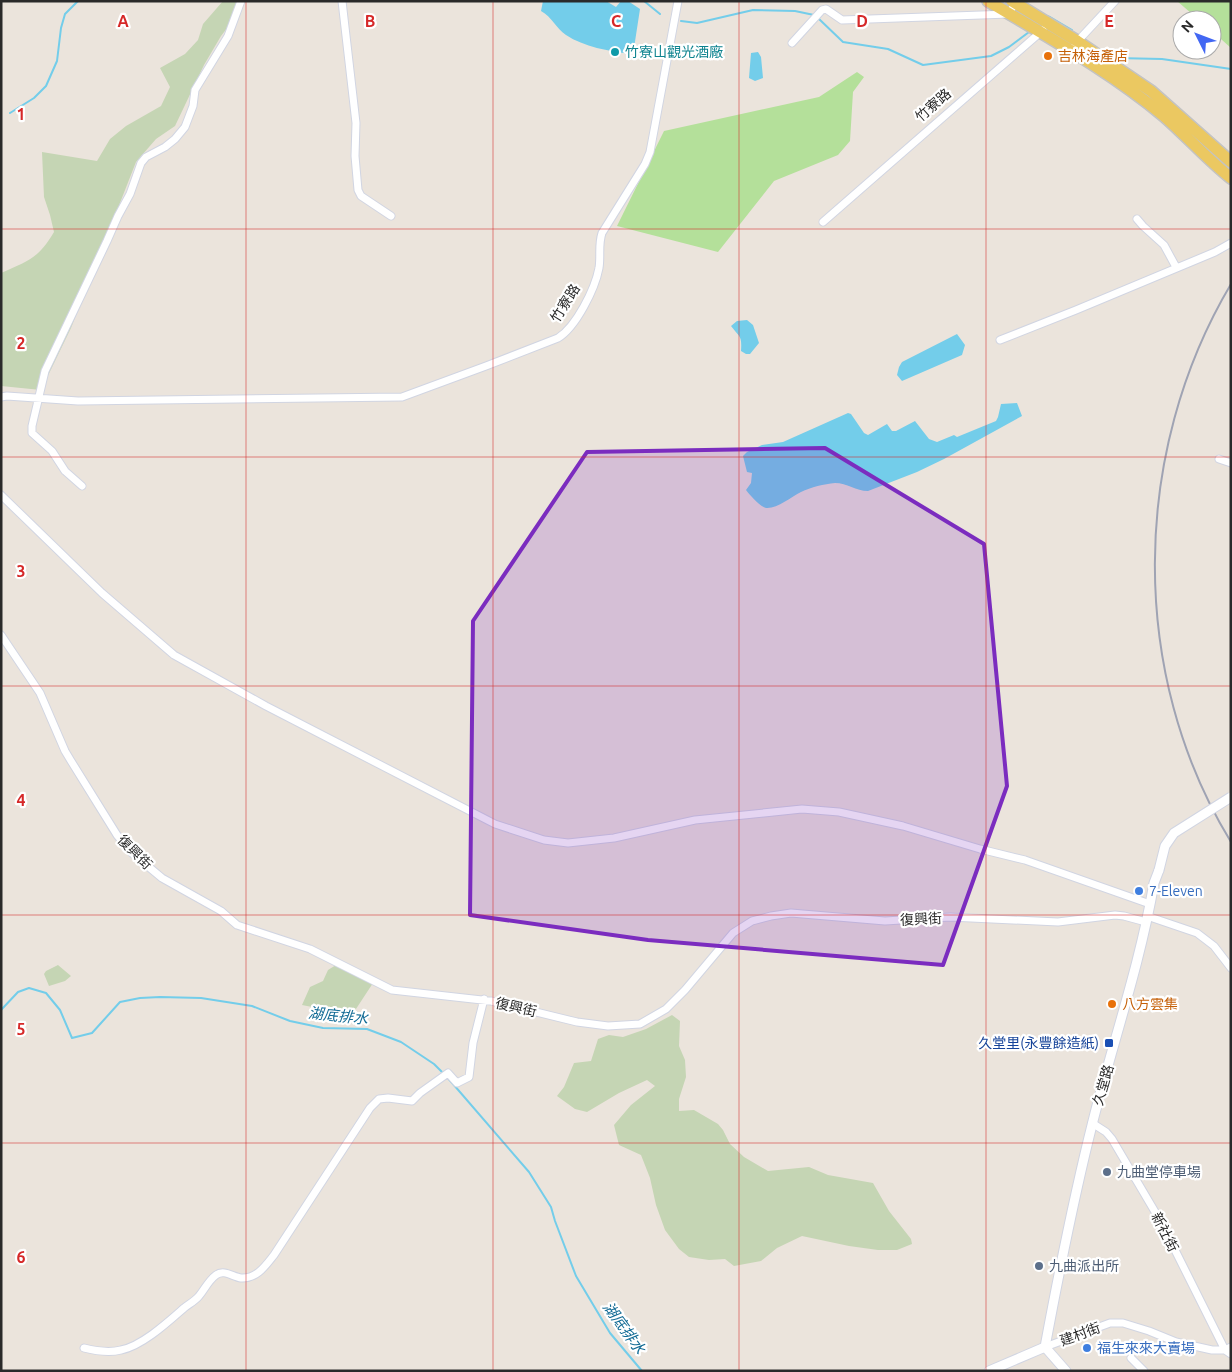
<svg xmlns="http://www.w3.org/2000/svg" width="1232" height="1372" font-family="Ubuntu,'Noto Sans TC',sans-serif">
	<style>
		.green { fill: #b4e09a }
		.cemetery { fill: #c5d5b4 }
		.water { fill: #73cdea }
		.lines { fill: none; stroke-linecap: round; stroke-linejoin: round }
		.stream { stroke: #73cdea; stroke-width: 2 }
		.minor-casing { stroke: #d1d5e2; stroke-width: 9 }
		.tertiary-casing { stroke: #d1d5e2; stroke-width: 11 }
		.primary-casing { stroke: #c3c3c3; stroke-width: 14 }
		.minor { stroke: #fff; stroke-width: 7 }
		.tertiary { stroke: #fff; stroke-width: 9 }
		.primary { stroke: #ebc861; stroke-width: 11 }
		.rail { stroke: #9fa3b3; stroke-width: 2 }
		.tertiary-bridge-casing { stroke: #d1d5e2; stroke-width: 11; stroke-linecap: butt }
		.tertiary-bridge { stroke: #fff; stroke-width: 9 }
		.marked { fill: #7b2cbf; fill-opacity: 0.2; stroke: #7b2cbf; stroke-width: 4; stroke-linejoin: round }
		.grid { fill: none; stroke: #d62828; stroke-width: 1; stroke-opacity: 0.55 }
		.culture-dot { fill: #0f9aa8; stroke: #fff; stroke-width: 2 }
		.food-dot { fill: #e8710a; stroke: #fff; stroke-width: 2 }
		.shop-dot { fill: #3f7fe0; stroke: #fff; stroke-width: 2 }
		.transit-dot { fill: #1a4fb4; stroke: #fff; stroke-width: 2 }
		.service-dot { fill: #5c6f8a; stroke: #fff; stroke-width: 2 }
		.labels { text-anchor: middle; stroke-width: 4.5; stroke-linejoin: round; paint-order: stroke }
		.culture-label { font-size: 14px; fill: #0d838f; stroke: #fff; text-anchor: start }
		.food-label { font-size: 14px; fill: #c56008; stroke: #fff; text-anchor: start }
		.street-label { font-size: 14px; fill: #2a2a2a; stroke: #fff }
		.shop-label { font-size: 14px; fill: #366cbe; stroke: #fff; text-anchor: start }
		.transit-label { font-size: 14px; fill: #164399; stroke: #fff; text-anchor: end }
		.service-label { font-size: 14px; fill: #4e5e75; stroke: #fff; text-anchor: start }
		.water-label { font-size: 15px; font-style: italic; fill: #126b95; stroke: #fff }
		.grid-label { font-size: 16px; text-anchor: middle; font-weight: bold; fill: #d62828; stroke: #fff; stroke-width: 4.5; stroke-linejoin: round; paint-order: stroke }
	</style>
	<rect width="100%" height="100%" fill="#ebe4dc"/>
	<path class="green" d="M1177,1H1231V48L1212,31V20H1199Z
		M857,72L864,77L853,92L850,141L838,155L774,181L718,252L617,226L664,131L819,97Z"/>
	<path class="cemetery" d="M223,1H241L237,15L221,36L204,65L175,126L156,139L136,162L71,328L41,390L1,386V273C28,261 38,259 54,232L50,215L44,197L42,152L97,161L110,139L126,126L161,106L170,87L160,68L185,54L198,40L203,24Z
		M58,965L71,976L65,981L49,986L44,974L46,971Z
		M336,965L373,983L354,1012L341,1022L330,1008H317L302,1005L310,987L323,981L328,970Z
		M672,1015L680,1021L679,1046L685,1060L686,1077L679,1099V1111L694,1110L718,1124L723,1130L730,1144L744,1157L768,1171L809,1167L828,1175L873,1183L889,1211L911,1239L912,1244L897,1250H878L849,1246L802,1236L777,1248L761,1261L734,1266L725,1259L709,1260L689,1257L679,1249L665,1230L656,1205L650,1178L641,1155L619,1145L614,1125L631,1105L655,1086L647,1080L619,1093L587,1112L575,1109L557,1096L564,1087L574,1063L591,1061L598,1039L609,1035L623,1037L646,1029Z"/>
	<path class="water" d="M543,1H606L616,7L621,1H628L640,9L634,48L630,54C609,51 584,47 566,35C556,28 552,17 541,11Z
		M758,52L761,57L763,78L755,81L749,78L751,53Z
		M747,320L753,325L759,343L750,354H746L741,351C742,335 740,338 731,326L737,321Z
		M957,334L965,345L962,355L902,381L897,375L899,367L902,362Z
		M1017,403L1022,416L944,459L917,472L868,491C856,491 847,483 835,483C824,484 811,487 801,492C791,497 777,509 766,508C759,506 750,495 746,490L751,483L752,473L747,472L743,456L747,452L762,445L783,442L848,413L851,414L864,433L868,435L887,424L892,431H896L915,421L929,439L937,442L954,435L957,437L996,421L998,417L1001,404Z"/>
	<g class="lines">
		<path class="stream" d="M644,1L660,14
			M1046,16L1050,17L1072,30
			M818,18L843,42L888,49L923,65L991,56L1009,47L1029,32
			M681,21L697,23L753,10L795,11L814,15
			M1115,58L1162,59L1231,69
			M10,113L34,98L46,86L57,61L61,28L65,14L78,1
			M1,1010L18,992L29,988L46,993L60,1010L72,1038L92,1033L120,1002L140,998L160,997L201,998L252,1006L290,1021L323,1028L367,1029L401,1042L434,1064L443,1073
			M447,1077L529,1172L551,1207L555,1221L576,1276L610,1333L642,1371"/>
		<defs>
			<path id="minor" d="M342,1L356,123L355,156L358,190L361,196L391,216
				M792,43L822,10L826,9L842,20L1009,14L1015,3
				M1075,44L1115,1
				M1137,219L1143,226L1164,245L1176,267
				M823,222L1043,30
				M1000,340L1076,310L1215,252L1231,243
				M1,397L7,396L78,401L402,397L486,366L558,338C576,327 595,289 599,268C601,256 598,245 602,233L645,164L650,152L678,1
				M1219,459L1231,463
				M82,486L65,471L52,451L32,433V426L45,371L107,241L118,216L130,194L141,163L146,157L165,147L175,139L185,127L193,106L195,90L228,36L241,1
				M1,495L102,593L174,655L266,706L495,824L544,840L568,843L614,838L695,820L802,809L839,812L903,826L980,849L1025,860L1150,904
				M1,635L40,693L65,751L71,761L117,835L132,853L162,878L221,911L237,925L310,949L392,990L491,1001L577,1022L608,1026L640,1024L666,1009L685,990L733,933L752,921L771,916L791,913L885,921L950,917L1058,922L1115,915L1124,916L1146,922
				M1147,916L1197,933L1214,946L1231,968
				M1092,1123L1106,1132L1112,1139L1161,1222L1225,1350L1231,1354
				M1045,1347L1110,1323H1123L1149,1331L1176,1342L1212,1350H1225L1231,1347
				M84,1348C96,1351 109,1353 121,1350C142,1346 168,1322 184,1308C189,1304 195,1301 199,1296C205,1289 208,1281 216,1275C224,1269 233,1277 241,1278C257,1279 266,1265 274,1255L370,1108L379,1099L388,1098L412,1101L420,1093L448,1073L457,1083L469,1077L473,1043L484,999
				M1131,1358L1144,1371"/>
			<path id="tertiary" d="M1045,1347C1059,1272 1074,1196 1093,1121C1113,1042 1140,964 1154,883L1159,870
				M1045,1347L1066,1371
				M989,1371L1045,1347"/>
			<path id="primary" d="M988,1C1048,37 1110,71 1164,116C1187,136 1207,159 1231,178
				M1012,1L1077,41L1151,91L1231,162"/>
		</defs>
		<use href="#minor" class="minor-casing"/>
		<use href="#tertiary" class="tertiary-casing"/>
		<use href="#primary" class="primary-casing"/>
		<use href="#minor" class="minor"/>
		<use href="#tertiary" class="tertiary"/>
		<use href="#primary" class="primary"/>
		<path class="rail" d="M1231,284C1131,452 1128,674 1231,842"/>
		<defs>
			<path id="tertiary-bridge" d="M1159,870L1165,846L1174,833L1231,797"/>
		</defs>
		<use href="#tertiary-bridge" class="tertiary-bridge-casing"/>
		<use href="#tertiary-bridge" class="tertiary-bridge"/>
	</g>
	<path class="marked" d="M825,448L984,544L1007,786L943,965L648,940L470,915L473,621L587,452Z"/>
	<path class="grid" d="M246,1V1371M493,1V1371M739,1V1371M986,1V1371M1,229H1231M1,457H1231M1,686H1231M1,915H1231M1,1143H1231"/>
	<circle class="culture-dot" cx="615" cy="52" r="5"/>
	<g class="food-dot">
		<circle cx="1048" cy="56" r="5"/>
		<circle cx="1112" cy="1004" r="5"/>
	</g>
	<g class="shop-dot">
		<circle cx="1139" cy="891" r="5"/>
		<circle cx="1087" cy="1348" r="5"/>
	</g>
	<rect class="transit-dot" x="1104" y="1038" width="10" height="10" rx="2.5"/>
	<g class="service-dot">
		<circle cx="1107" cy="1172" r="5"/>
		<circle cx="1039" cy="1266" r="5"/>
	</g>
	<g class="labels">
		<g class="culture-label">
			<text x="625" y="57">竹寮山觀光酒廠</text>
		</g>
		<g class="food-label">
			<text x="1058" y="61">吉林海產店</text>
			<text x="1122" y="1009">八方雲集</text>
		</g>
		<g class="street-label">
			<text transform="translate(933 105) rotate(-41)" y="5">竹寮路</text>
			<text transform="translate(565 303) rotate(-58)" y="5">竹寮路</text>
			<text transform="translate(135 852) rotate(45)" y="5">復興街</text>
			<text transform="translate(921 919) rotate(-3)" y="5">復興街</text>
			<text transform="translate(516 1007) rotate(13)" y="5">復興街</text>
			<text transform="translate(1103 1085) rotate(-74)" y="5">久堂路</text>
			<text transform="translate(1165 1232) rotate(63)" y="5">新社街</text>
			<text transform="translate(1080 1334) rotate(-20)" y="5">建村街</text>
		</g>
		<g class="shop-label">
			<text x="1149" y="896">7-Eleven</text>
			<text x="1097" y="1353">福生來來大賣場</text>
		</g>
		<g class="transit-label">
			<text x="1099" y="1048">久堂里(永豐餘造紙)</text>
		</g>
		<g class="service-label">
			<text x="1117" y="1177">九曲堂停車場</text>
			<text x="1049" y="1271">九曲派出所</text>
		</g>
		<g class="water-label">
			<text transform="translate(338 1016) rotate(6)" y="5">湖底排水</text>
			<text transform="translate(624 1328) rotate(54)" y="5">湖底排水</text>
		</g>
	</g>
	<g class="grid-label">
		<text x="123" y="27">A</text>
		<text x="370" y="27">B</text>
		<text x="616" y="27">C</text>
		<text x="862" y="27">D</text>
		<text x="1109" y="27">E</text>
		<text x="21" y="120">1</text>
		<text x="21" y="349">2</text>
		<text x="21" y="577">3</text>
		<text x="21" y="806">4</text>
		<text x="21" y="1035">5</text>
		<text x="21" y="1263">6</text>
	</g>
	<rect width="1232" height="1372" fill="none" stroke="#2a2a2a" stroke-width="5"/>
	<g transform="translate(1197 35) rotate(312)"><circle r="24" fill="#ffffff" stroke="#aaaaaa"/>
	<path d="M0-4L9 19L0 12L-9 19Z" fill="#4267f3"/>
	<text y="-8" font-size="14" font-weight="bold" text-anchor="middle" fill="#2a2a2a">N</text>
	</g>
</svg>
